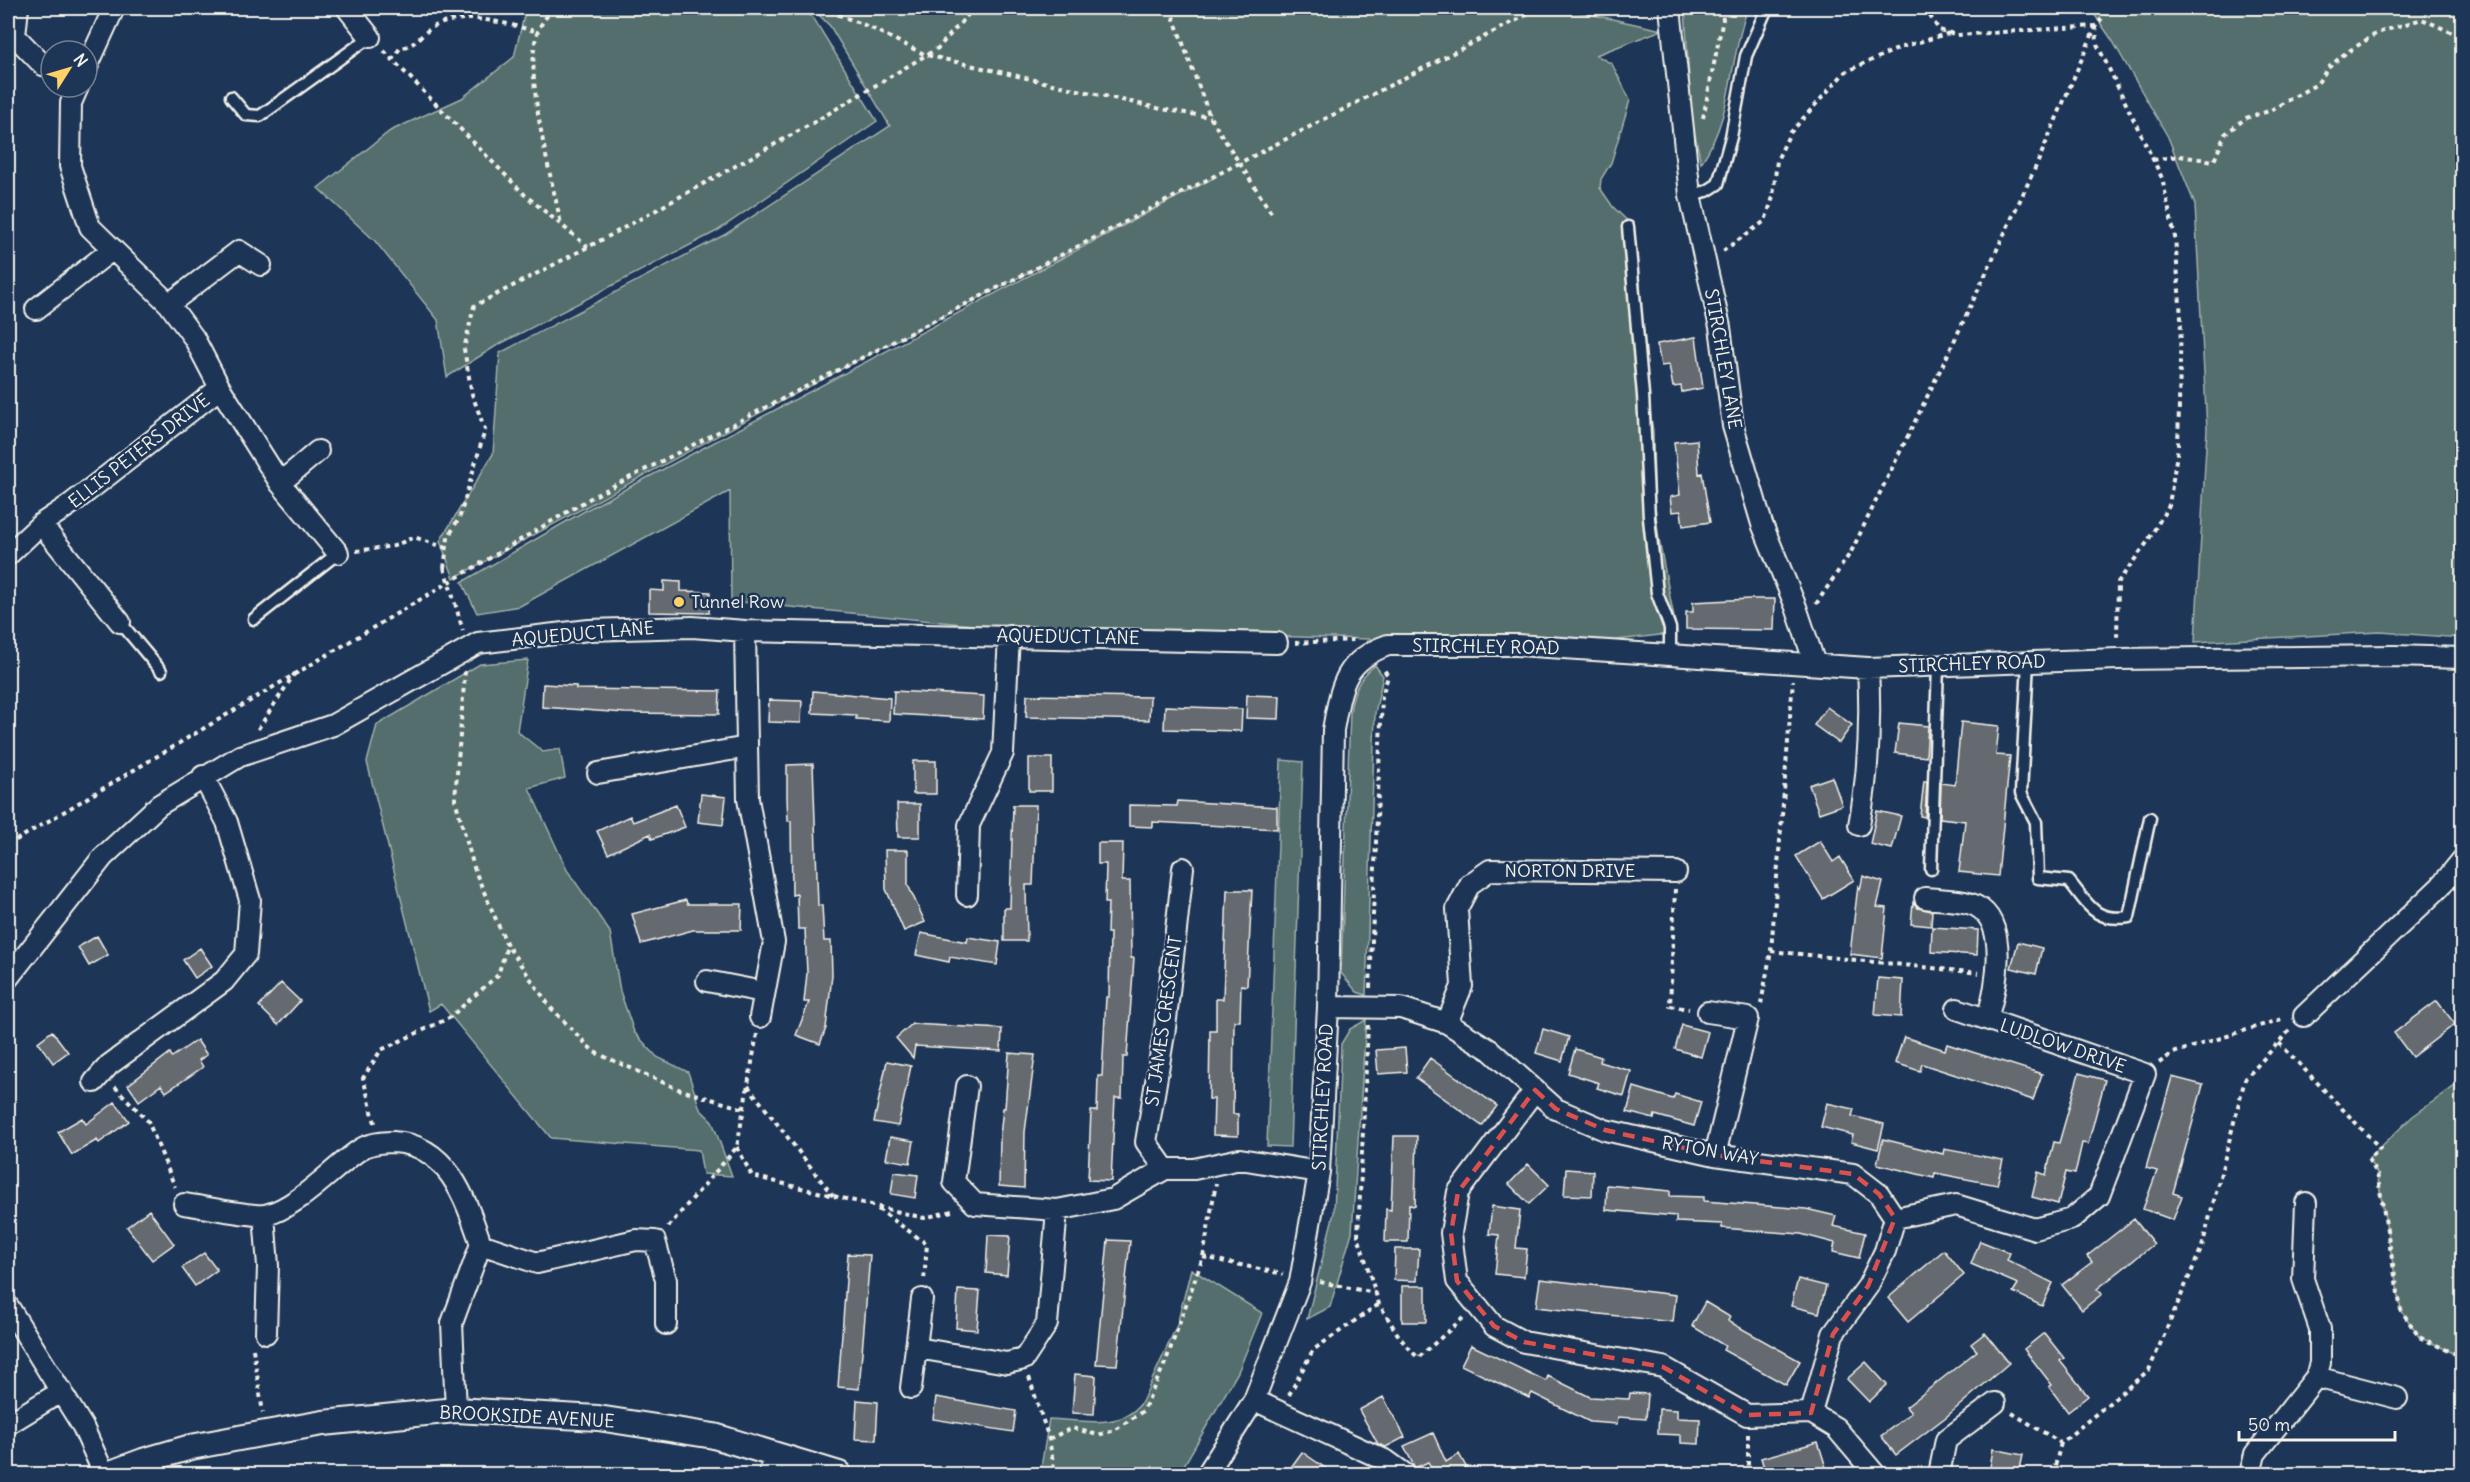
<svg xmlns="http://www.w3.org/2000/svg" width="2470" height="1482" font-family="Delius,sans-serif">
	<style>
		.green { fill: #526e6c; stroke: #a3b0aa; stroke-width: 1.5 }
		.building { fill: #656b70; stroke: #f4f1e8; stroke-width: 1.5 }
		.lines { fill: none; stroke-linecap: round; stroke-linejoin: round }
		.service-casing { stroke: #f4f1e8; stroke-width: 15 }
		.minor-casing { stroke: #f4f1e8; stroke-width: 24 }
		.tertiary-casing { stroke: #f4f1e8; stroke-width: 28 }
		.path { stroke: #f4f1e8; stroke-width: 4; stroke-dasharray: 4.5 4.5; stroke-linecap: butt }
		.service { stroke: #1d3557; stroke-width: 10 }
		.minor { stroke: #1d3557; stroke-width: 20 }
		.tertiary { stroke: #1d3557; stroke-width: 24 }
		.path-bridge { stroke: #f4f1e8; stroke-width: 4; stroke-dasharray: 4.5 4.5; stroke-linecap: butt }
		.marked { fill: none; stroke: #dc504e; stroke-width: 4.5; stroke-dasharray: 12 8; stroke-linejoin: round }
		.poi-dot { fill: #ffd166; stroke: #1d3557; stroke-width: 2 }
		.labels { text-anchor: middle; stroke-width: 5; stroke-linejoin: round; paint-order: stroke }
		.street-label { font-size: 18px; fill: #f4f1e8; stroke: #1d3557 }
		.poi-label { font-size: 18px; fill: #f4f1e8; stroke: #1d3557; text-anchor: start }
	</style>
	<rect width="100%" height="100%" fill="#1d3557"/>
	<filter id="ink" filterUnits="userSpaceOnUse"><feTurbulence type="fractalNoise" baseFrequency=".0167" numOctaves="2"/><feDisplacementMap in="SourceGraphic" scale="12" xChannelSelector="R" yChannelSelector="G"/><feConvolveMatrix kernelMatrix="1 2 1 2 8 2 1 2 1" color-interpolation-filters="sRGB"/></filter>
	<g filter="url(#ink)">
		<path class="green" d="M526,8H802L814,19L877,121L717,231L496,346L447,377L438,320L375,241L318,188L390,131L462,98L514,57Z
			M812,8H1562L1662,30L1596,55L1612,64L1630,100L1611,163L1601,179L1600,188L1613,207L1631,224L1634,241L1640,284L1645,377L1653,431L1654,498L1659,540L1677,633L1608,641L1518,638L1475,642L1013,629L731,601L730,491L520,606L477,613L462,582L588,509L1217,176L860,359L454,578L440,541L493,454L500,353L726,234L890,126L830,26Z
			M1685,8H1748C1728,61 1734,115 1701,163L1691,116Z
			M1935,8H2066L1937,12Z
			M2090,8H2462V638L2380,632L2195,642L2207,429L2195,205L2168,137L2112,40Z
			M528,660L517,731L543,752L560,749L565,778L529,788L567,870L610,932L620,991L634,1032L657,1057L688,1072L700,1109L712,1121L732,1176L703,1174L699,1150L551,1138L441,1004L429,1011L367,762L377,725L480,664Z
			M1375,665L1383,676L1375,713L1366,995L1357,992L1341,973L1350,712C1353,692 1358,679 1375,665Z
			M1281,760L1303,762L1290,1147L1267,1146Z
			M1366,1020L1352,1232L1330,1307L1307,1319L1334,1213L1341,1044L1350,1029Z
			M2462,1081V1357L2419,1337L2401,1310L2377,1173L2368,1159L2413,1116Z
			M1191,1269L1262,1313L1238,1372L1179,1474H1040L1049,1419C1080,1420 1122,1431 1142,1402L1177,1325Z"/>
		<path class="building" d="M1696,337L1703,388L1682,392L1681,386L1673,387L1669,365L1661,366L1657,344Z
			M1697,440L1699,474L1702,473L1710,522L1683,526L1681,511L1672,512L1670,497L1680,495L1674,442Z
			M664,581L681,582V591L710,592L709,613L649,612V590L664,591Z
			M1750,599H1775L1774,630L1686,629V612H1693V602Z
			M543,684L576,686V689L720,691L719,714L625,713L542,707Z
			M813,691L890,698L889,721L856,719V715L812,713Z
			M894,691L984,696L983,719L893,714Z
			M1027,695L1150,697L1149,720L1026,717Z
			M1247,695L1280,696L1279,719L1246,718Z
			M769,700L802,701L801,723L768,722Z
			M1165,706L1242,709L1241,731L1164,729Z
			M1827,707L1852,725L1839,743L1814,725Z
			M1961,722L1999,726L1996,755L2010,756L1998,876L1959,872L1965,821L1940,818L1941,783L1955,785Z
			M1899,723L1928,726L1926,757L1895,753Z
			M1029,758H1052V791H1029Z
			M913,761H936V794H913Z
			M813,764L818,906L822,905L824,941H831L832,975L826,1028L820,1044L796,1035L809,1002H804L807,973L805,929H798L797,894L792,895L791,821H788L787,798V765Z
			M1832,777L1842,805L1819,813L1809,785Z
			M1924,781H1927L1925,817L1920,816Z
			M701,794L726,797L723,825L698,822Z
			M1178,801L1277,807V829L1153,822V827L1129,826V805L1177,806Z
			M897,804H920V837H898Z
			M676,805L685,827L652,839L650,834L608,854L597,831L630,816L633,822Z
			M1013,805H1036L1033,885H1026L1027,941H1004V908H1010Z
			M1877,811L1901,816L1892,849L1870,844Z
			M1820,841L1833,862L1840,857L1854,880L1823,899L1796,856Z
			M1098,843H1123L1122,881H1130L1131,958H1134L1127,1057H1123L1122,1098H1115L1111,1181L1088,1180L1091,1111H1097L1098,1076H1102L1106,997H1109L1110,933H1107L1108,903H1105L1106,864H1098Z
			M885,850H908V885L925,922L904,931L886,889Z
			M1863,876L1883,882L1877,907L1887,908L1882,958L1850,954L1858,885L1860,890Z
			M1227,890H1252L1247,986L1241,985L1240,1021H1234L1233,1114H1238V1136L1213,1135L1214,1099H1209L1210,1030H1216V999H1223Z
			M686,900L687,904H742L741,930H693L641,944L632,914Z
			M1913,902L1918,908L1932,911L1931,926L1911,924Z
			M1932,927L1978,930L1977,955L1931,952Z
			M921,933L967,942L968,937L1000,942L997,965L950,957L949,962L916,955Z
			M97,936L108,955L89,966L78,947Z
			M2018,942L2042,948L2036,974L2011,968Z
			M200,948L212,966L195,978L183,960Z
			M1878,978L1903,980L1901,1017L1875,1015Z
			M281,983L300,1001L278,1025L259,1006Z
			M2437,1001L2455,1024L2412,1057L2394,1033Z
			M912,1024L1002,1029L1001,1051L915,1046L913,1058L896,1038Z
			M1682,1025L1708,1032L1701,1057L1675,1049Z
			M1543,1029L1569,1037L1562,1061L1536,1053Z
			M52,1031L68,1052L53,1063L38,1042Z
			M1904,1037L1945,1050L1947,1044L2042,1074L2033,1100L1922,1064L1920,1071L1895,1063Z
			M197,1040L207,1055L199,1060L203,1067L166,1092L161,1085L139,1101L128,1085L170,1053L172,1057Z
			M1405,1048L1407,1072L1378,1074L1376,1050Z
			M1575,1049L1601,1057L1600,1062L1631,1071L1624,1096L1597,1088L1599,1083L1568,1073Z
			M1009,1053L1035,1055L1025,1132L1024,1188L999,1186L1000,1136L1003,1108H1005Z
			M1430,1058L1497,1106L1482,1126L1416,1078Z
			M887,1061L911,1066L898,1126L874,1122Z
			M2079,1073L2105,1080L2088,1144L2082,1143L2075,1174L2066,1172L2058,1204L2032,1197L2038,1172L2046,1175L2054,1142L2059,1143Z
			M2172,1077L2203,1085L2173,1193L2182,1196L2173,1220L2143,1209L2157,1171L2146,1168Z
			M1634,1087L1673,1099L1675,1094L1701,1102L1694,1126L1655,1115L1654,1119L1627,1112Z
			M115,1102L129,1121L99,1143L97,1140L72,1155L58,1132L82,1118L86,1124Z
			M1827,1103L1854,1109L1852,1116L1884,1124L1878,1149L1851,1142L1853,1135L1821,1127Z
			M1394,1136H1417L1415,1206L1409,1205L1408,1242H1385L1386,1209L1391,1210Z
			M890,1137L914,1141L910,1163L886,1159Z
			M1883,1139L1943,1154L1944,1149L2003,1160L1997,1185L1935,1173L1934,1178L1877,1164Z
			M1528,1164L1549,1185L1529,1204L1509,1184Z
			M1566,1169L1593,1171L1592,1196L1564,1195Z
			M894,1172L918,1175L915,1198L891,1194Z
			M1607,1185L1670,1191V1196L1704,1197V1201L1806,1209L1836,1216L1833,1226L1865,1233L1859,1258L1833,1252L1835,1243L1801,1234L1722,1228V1224L1676,1222V1216L1606,1210Z
			M1492,1206L1520,1210L1516,1248L1527,1249L1524,1277L1495,1274L1499,1235L1489,1234Z
			M149,1210L174,1244L152,1260L127,1227Z
			M2134,1219L2154,1244L2097,1289L2102,1294L2082,1310L2062,1285L2092,1262L2087,1256Z
			M988,1235L1010,1236L1007,1275L986,1273Z
			M1108,1240L1130,1241L1117,1365L1096,1364Z
			M1980,1241L2010,1253L2007,1260L2053,1283L2042,1306L2013,1292L2018,1284L1971,1264Z
			M1395,1249H1419L1417,1281L1394,1280Z
			M1944,1250L1964,1275L1908,1322L1888,1298Z
			M204,1253L217,1270L195,1286L182,1268Z
			M848,1254L870,1255L859,1389L838,1387Z
			M1540,1279L1676,1295L1673,1322L1536,1307Z
			M1798,1279L1826,1286L1819,1313L1791,1306Z
			M1402,1286H1426V1322H1402Z
			M958,1290L980,1291L977,1330L956,1328Z
			M1705,1302L1730,1317L1728,1321L1800,1361L1786,1385L1723,1350L1725,1346L1692,1326Z
			M1985,1333L2009,1363L1946,1417L1896,1455L1881,1436L1911,1413L1906,1407L1977,1351L1971,1344Z
			M2044,1333L2064,1358L2060,1361L2088,1396L2068,1412L2049,1387L2052,1385L2024,1349Z
			M1471,1345L1546,1381L1548,1376L1590,1397L1629,1399L1630,1393L1648,1394L1646,1419L1618,1417L1617,1424L1590,1422L1532,1393L1529,1398L1461,1365Z
			M1866,1362L1887,1385L1869,1402L1847,1379Z
			M1075,1374L1096,1376L1094,1414L1072,1413Z
			M936,1397L1016,1411L1013,1432L933,1419Z
			M1383,1397L1405,1437L1386,1447L1378,1444L1359,1410Z
			M857,1400L878,1402L876,1440L855,1439Z
			M1659,1409L1677,1410V1418L1700,1419L1699,1444L1681,1443V1435L1658,1434Z
			M1433,1433L1446,1462L1459,1454L1470,1474H1422L1432,1469L1428,1462L1415,1468L1404,1446Z
			M1818,1442L1828,1474H1766L1761,1458Z
			M1993,1449L2023,1455L2019,1474H1989Z
			M1302,1452L1334,1474H1286Z"/>
		<g class="lines">
			<defs>
				<path id="service" d="M231,97L246,115L260,116L370,37
					M1690,195L1707,191L1718,184L1731,137L1746,56L1767,8
					M1628,227L1643,395L1649,518L1657,593L1670,628V655
					M254,619L338,553
					M120,622L161,671
					M2028,662L2021,793L2036,822L2038,878L2069,881C2089,905 2094,922 2129,917L2150,818
					M1931,869L1938,666"/>
				<path id="minor" d="M18,8L15,36L43,65L51,67
					M347,8L370,37
					M1670,8L1690,195L1720,327L1733,426L1762,524L1796,607L1815,664
					M87,67L114,8
					M169,304L239,251L261,265
					M36,309L113,249
					M220,388L280,483L338,553
					M280,483L318,451
					M41,524L120,622
					M8,555L41,524L71,504L220,388L194,338L169,304L90,227L70,166L71,103L78,87
					M745,631L748,799L774,942L760,1017
					M598,773L747,747
					M1859,825C1869,772 1871,722 1868,668
					M1183,868L1165,1028L1146,1142L1165,1169H1194L1240,1159L1319,1172
					M967,895L969,825L1003,753L1009,636
					M1925,898C1940,900 1963,899 1976,906C2010,923 1996,990 1987,1019
					M8,978L103,857L159,805L240,756L333,725L478,643L589,630L692,627L745,631L1277,643
					M707,981L763,992
					M1328,1007L1401,1008L1447,1023L1490,1050L1556,1109L1605,1130L1715,1155L1853,1174L1879,1194L1895,1218L1885,1251L1868,1286L1833,1334L1811,1413
					M1708,1012L1748,1018L1715,1155
					M2304,1016L2440,887L2462,860
					M1447,1023L1462,986L1457,909L1470,884L1490,870L1676,872
					M94,1082L109,1065L224,981L246,954L250,900L227,822L203,776
					M967,1086L954,1182L975,1204L1057,1210L1113,1199L1165,1169
					M1535,1090L1458,1192L1451,1233L1457,1281L1494,1326L1524,1342L1663,1367L1747,1415L1811,1413L1836,1428L1875,1474
					M184,1204C199,1206 253,1217 265,1215C296,1209 333,1168 358,1151C368,1143 381,1142 393,1142C448,1144 466,1200 481,1244L537,1263L636,1240L655,1241L666,1280V1324
					M264,1215L268,1266L266,1333
					M1895,1218L1956,1205L2035,1229L2072,1219L2099,1196L2145,1074L1957,1009
					M8,1306L83,1427L104,1474
					M917,1348L1007,1363L1024,1359L1047,1324L1057,1210
					M2316,1377L2397,1398
					M911,1388L922,1299
					M1254,1400L1387,1461L1405,1474
					M456,1410L452,1323L481,1244
					M8,1424L62,1391
					M769,1474L776,1456
					M1207,1474L1254,1400L1300,1282L1319,1172L1328,1007L1333,730C1341,687 1343,661 1388,645H1517L1868,668L2118,659L2394,656L2462,658
					M1939,1474L1946,1440L1995,1403
					M2250,1474L2255,1454L2316,1377L2320,1363V1329L2303,1279L2306,1203"/>
				<path id="tertiary" d="M108,1474L143,1461L191,1447L266,1433L323,1423L456,1410L598,1418L714,1436L839,1474"/>
			</defs>
			<use href="#service" class="service-casing"/>
			<use href="#minor" class="minor-casing"/>
			<use href="#tertiary" class="tertiary-casing"/>
			<path class="path" d="M553,8C548,15 541,23 538,31C522,72 552,179 561,224
				M821,8L867,26L926,55L1161,109L1210,117
				M1170,8L1210,117L1272,214
				M1925,8L1939,30L1958,35L2096,26L2110,8
				M2096,26L2097,44L2162,178L2175,237L2181,318L2178,447L2169,505L2146,544L2118,582L2117,640
				M384,51L525,195L588,247
				M392,60L400,48C416,47 422,32 435,26C467,11 505,23 538,32
				M1703,118L1723,19L1721,8
				M2153,160L2179,156L2214,161L2225,134L2246,118L2269,111L2317,84L2328,68L2343,55L2377,33L2422,19L2462,37
				M1723,251L1765,221L1773,197L1777,160L1790,133L1845,72L1902,47L1950,33
				M356,551L394,546L414,537L446,548
				M444,568L448,538L460,516L485,430L472,394L464,349L474,306L611,235L811,124L938,48L974,8
				M455,603L463,631
				M1816,604L1851,552L1949,352L2037,164L2095,28
				M1295,643L1354,640
				M465,671L455,799L475,871L507,945L551,1008L594,1052L678,1089L744,1109
				M258,729L295,673
				M8,845L594,496L1540,8
				M1675,889L1670,1006L1689,1009
				M1771,951L1979,973
				M1370,988L1382,696L1388,676L1383,668
				M1761,1004L1771,951L1793,680
				M1368,1025L1358,1236L1379,1304L1400,1338L1418,1358L1463,1318
				M2279,1043L2380,1148L2368,1159L2377,1173L2401,1310L2419,1337L2462,1357
				M2159,1063L2173,1053L2285,1018
				M748,1086L833,1196
				M115,1087L148,1121L175,1187
				M375,1123L363,1078L381,1050L449,1018L498,975L507,946
				M737,1147L752,1176L924,1218L956,1210
				M878,1209L927,1244L924,1281
				M668,1227L737,1147L757,1034
				M1203,1257L1283,1274
				M1320,1282L1375,1293
				M253,1349L263,1413
				M1029,1377L1049,1439L1055,1474
				M1289,1395L1313,1350L1379,1304
				M2012,1413L2061,1443L2149,1370L2202,1247L2245,1079L2291,1029
				M1748,1434V1474
				M1049,1439L1072,1428L1098,1435L1115,1430L1143,1411L1166,1361L1203,1257L1216,1183
				M2053,1474L2061,1443"/>
			<use href="#service" class="service"/>
			<use href="#minor" class="minor"/>
			<use href="#tertiary" class="tertiary"/>
			<path class="path-bridge" d="M444,568L455,603"/>
		</g>
	</g>
	<path class="marked" d="M1535,1090L1556,1109L1605,1130L1715,1155L1853,1174L1879,1194L1895,1218L1868,1286L1833,1334L1811,1413L1747,1415L1663,1367L1524,1342L1494,1326L1457,1281L1451,1233L1458,1192Z"/>
	<circle class="poi-dot" cx="679" cy="602" r="6"/>
	<g class="labels">
		<g class="street-label">
			<text transform="translate(1723 359) rotate(80)" y="6">STIRCHLEY LANE</text>
			<text transform="translate(139 451) rotate(-38)" y="6">ELLIS PETERS DRIVE</text>
			<text transform="translate(583 634) rotate(-5)" y="6">AQUEDUCT LANE</text>
			<text transform="translate(1068 637) rotate(1)" y="6">AQUEDUCT LANE</text>
			<text transform="translate(1486 647) rotate(1)" y="6">STIRCHLEY ROAD</text>
			<text transform="translate(1972 664) rotate(-2)" y="6">STIRCHLEY ROAD</text>
			<text x="1570" y="877">NORTON DRIVE</text>
			<text transform="translate(1164 1021) rotate(-82)" y="6">ST JAMES CRESCENT</text>
			<text transform="translate(2063 1046) rotate(19)" y="6">LUDLOW DRIVE</text>
			<text transform="translate(1323 1097) rotate(-87)" y="6">STIRCHLEY ROAD</text>
			<text transform="translate(1710 1151) rotate(10)" y="6">RYTON WAY</text>
			<text transform="translate(527 1417) rotate(3)" y="6">BROOKSIDE AVENUE</text>
		</g>
		<g class="poi-label">
			<text x="691" y="608">Tunnel Row</text>
		</g>
	</g>
	<rect width="2470" height="1482" fill="none" stroke="#1d3557" stroke-width="30"/>
	<rect x="15" y="15" width="2440" height="1452" fill="none" stroke="#f4f1e8" stroke-width="2" filter="url(#ink)"/>
	<g transform="translate(69 69) rotate(53)"><circle r="28" fill="#1d3557" stroke="#738091" stroke-width="1.5"/>
	<path d="M0-4.5L10 22L0 15L-10 22Z" fill="#ffd166"/>
	<text y="-9" font-size="16" font-weight="bold" text-anchor="middle" fill="#f4f1e8">N</text>
	</g>
	<path d="M2239 1431v9h156v-9" fill="none" stroke="#f4f1e8" stroke-width="3"/>
	<text x="2248" y="1431" font-size="18" fill="#f4f1e8" stroke="#1d3557" stroke-width="4.5" paint-order="stroke">50 m</text>
</svg>
